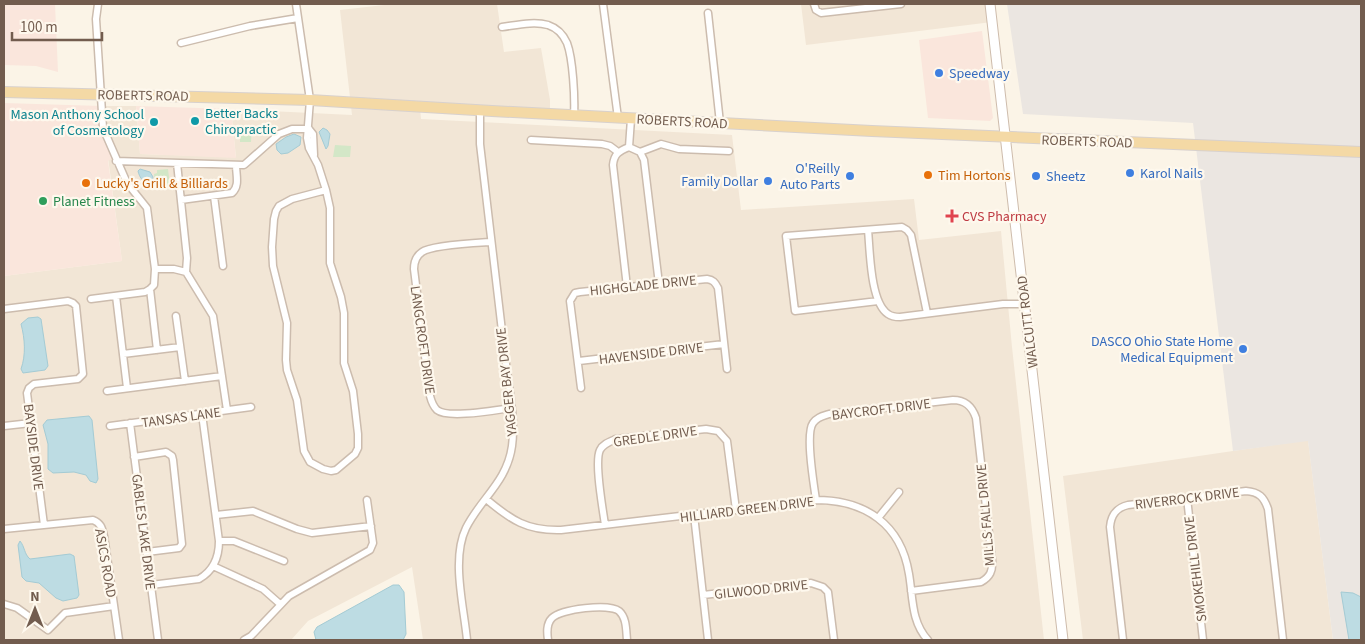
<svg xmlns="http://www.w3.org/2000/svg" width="1365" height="644" font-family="'Source Sans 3',sans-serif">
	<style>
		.residential { fill: #f2e6d6 }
		.commercial { fill: #fae6dc }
		.industrial { fill: #ebe6e1 }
		.green { fill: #d3e7c7 }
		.water { fill: #bddce3; stroke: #a4cbd4 }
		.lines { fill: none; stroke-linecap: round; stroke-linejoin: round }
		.street-casing { stroke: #ccbcae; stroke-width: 9 }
		.secondary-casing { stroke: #cebcac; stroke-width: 11 }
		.primary-casing { stroke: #d8d1cd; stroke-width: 12 }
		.street { stroke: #fff; stroke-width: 6 }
		.secondary { stroke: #fff; stroke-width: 9 }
		.primary { stroke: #f4d9a5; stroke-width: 10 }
		.shop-dot { fill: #3f7fe0; stroke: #fef8ed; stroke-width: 2 }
		.culture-dot { fill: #0f9aa8; stroke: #fef8ed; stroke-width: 2 }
		.food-dot { fill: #e8710a; stroke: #fef8ed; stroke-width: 2 }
		.leisure-dot { fill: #2e9e5b; stroke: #fef8ed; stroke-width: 2 }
		.health-dot { fill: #e0444e; stroke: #fef8ed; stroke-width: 2 }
		.labels { text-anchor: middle; stroke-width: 4.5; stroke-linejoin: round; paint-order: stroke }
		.shop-label { font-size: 14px; fill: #366cbe; stroke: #fef8ed; text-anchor: start }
		.street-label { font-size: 14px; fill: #725c4e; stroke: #fef8ed }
		.culture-label { font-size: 14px; fill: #0d838f; stroke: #fef8ed; text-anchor: start }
		.food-label { font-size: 14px; fill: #c56008; stroke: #fef8ed; text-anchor: start }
		.leisure-label { font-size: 14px; fill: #27864d; stroke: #fef8ed; text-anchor: start }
		.health-label { font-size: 14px; fill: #be3a42; stroke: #fef8ed; text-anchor: start }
	</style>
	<rect width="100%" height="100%" fill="#fbf4e7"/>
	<path class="residential" d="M393,4H497L504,52L541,48L550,100V114L420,108L421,119L732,135L741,210L914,199L919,240L1001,231L1012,347L1044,640H423L412,567L308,621L291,640H4V276L122,261L101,106H136L140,154L236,157L231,109L352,115L340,10Z
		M801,4H990L992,22L806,45Z
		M1308,440L1333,640H1083L1063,476Z"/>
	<path class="commercial" d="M4,4H55L58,72L36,66L4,65Z
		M982,31L993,118L990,121L928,118L919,40Z
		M4,103L101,106V118L114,157L108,161L122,261L4,276Z
		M136,106L231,109L236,158L140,154Z"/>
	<path class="industrial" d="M1007,4H1361V640H1333L1308,441L1233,451L1193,123L1023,114Z"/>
	<path class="green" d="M240,125H252L251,142H240Z
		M335,145L351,146L350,157H333Z
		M168,169L170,186L160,187L158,185H155L154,174L157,173V170Z"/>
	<path class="water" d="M323,128L327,130L330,134L328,146L326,149L319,132Z
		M294,134L301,137L300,145L288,153L281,154L277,150L276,144L286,137Z
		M140,169L150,172L153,177L151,186C145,185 139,177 138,171Z
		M38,317L41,319L48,366L45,370L23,373L21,369C26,355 25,339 21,324L28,318Z
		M89,416L92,420L98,479L96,483L90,481L86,475L74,472L53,473L48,469V444L43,425L47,420Z
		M20,541C25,547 24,554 30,559L70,554L74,556L79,595L77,598L63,601L56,598L39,583L26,581L22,577L18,545Z
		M393,585H399L404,592L406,634L403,640H316L314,632L317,627Z
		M1341,592L1353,593L1361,597V640H1349Z"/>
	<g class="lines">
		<defs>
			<path id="street" d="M98,4L96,19L103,128L127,183L147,208L155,269L154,285L150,289L157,350
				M296,4L310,100L307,138L309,148L318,165L326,190L330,208V263L341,297L344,313V363L353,391L358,434V448L355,454L336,470L331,471L323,469L310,462L304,451L297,400L287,370L286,360L287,323L273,266L272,247L274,219L276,211L279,206L292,199L326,190
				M603,4L618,118
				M814,4L816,10L821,13L901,4
				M708,13L720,123
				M502,27C517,25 534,21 548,25C557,28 563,34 567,43C573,59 575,98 574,116
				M181,43L250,26L298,18
				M309,129L313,134L314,155
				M531,140L602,144L610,146L618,152
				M629,147L640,152L644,160L659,284
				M640,152L661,144L679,149L729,151
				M116,161L244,165L279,134L292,129H309
				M177,163L187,258L186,272
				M214,196L223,266
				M181,200L232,193C240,186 236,175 236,165
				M868,230C870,250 870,302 888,314C892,317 896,317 900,317L1003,304H1025
				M491,242C476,243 432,245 422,252C416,256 414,263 414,269L430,396C431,400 433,406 437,410C448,419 496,410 511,408
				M155,269H174L186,272L213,316L227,410
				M627,287L613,165C614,154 619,151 629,147L631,119
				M116,296L127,388
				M91,299L145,292L150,289
				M878,301L795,311L786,236L902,227L907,230L911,235L927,313
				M4,309L68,301L73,303L76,306L83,374L78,379L34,384L29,388L27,393L44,525
				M176,316L185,381
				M123,354L180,347
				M579,361L724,344
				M581,388L570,301L575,293L580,292L707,279C713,280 715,282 718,288L727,369
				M107,391L222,376
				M130,423L158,640
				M4,426L31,423
				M110,426L251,407
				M134,457L166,452L172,456L173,460L182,544L179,548L147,552
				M1187,498L1203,640
				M486,499C511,520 527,531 561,530L816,500C865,500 901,524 909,574C913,597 911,622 928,640
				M816,500C814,485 805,434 813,423C817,417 823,416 829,414L953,400C965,400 972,406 976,418L992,560C993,571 990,577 981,582L911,591
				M216,515L253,511L297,529L312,533L371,526
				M694,515L708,640
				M878,518L899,492
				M605,525C603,510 594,462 600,450C603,444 609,442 616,439L706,429L718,431L727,441L736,510
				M4,529L93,520C101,523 102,528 104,536L119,640
				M219,541H234L284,561
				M213,566L263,589L280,604
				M151,585L199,579C213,571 219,557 219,541L202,414
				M703,595L811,583L823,587L828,592L834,640
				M4,604L17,608L48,630L65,613L114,606
				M244,640L251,636L289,596L370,550L373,543L367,500
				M467,640C464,607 451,559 466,528C481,498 507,482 512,446C516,418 507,377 504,348C496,280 488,212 480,144V111
				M548,640C547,633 546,624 552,618C561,609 609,603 619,611C627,618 626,631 627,640
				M1123,640L1110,527C1111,515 1116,508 1128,505L1246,491C1259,492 1264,497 1268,509L1283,640"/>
			<path id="secondary" d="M990,4L1063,640"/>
			<path id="primary" d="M4,92L310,100L492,111L872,131L1361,152"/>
		</defs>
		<use href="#street" class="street-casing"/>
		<use href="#secondary" class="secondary-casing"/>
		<use href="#primary" class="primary-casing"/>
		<use href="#street" class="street"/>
		<use href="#secondary" class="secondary"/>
		<use href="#primary" class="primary"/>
	</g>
	<g class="shop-dot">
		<circle cx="939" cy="73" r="5"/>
		<circle cx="1130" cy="173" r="5"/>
		<circle cx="850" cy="176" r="5"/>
		<circle cx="1036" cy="176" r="5"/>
		<circle cx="768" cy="181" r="5"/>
		<circle cx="1243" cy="349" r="5"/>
	</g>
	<g class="culture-dot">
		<circle cx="195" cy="121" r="5"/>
		<circle cx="154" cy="122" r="5"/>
	</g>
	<g class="food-dot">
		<circle cx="928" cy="175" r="5"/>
		<circle cx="86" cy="183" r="5"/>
	</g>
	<circle class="leisure-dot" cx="43" cy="201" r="5"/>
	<path class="health-dot" d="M949.5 208.5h5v5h5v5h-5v5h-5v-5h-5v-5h5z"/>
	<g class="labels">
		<g class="shop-label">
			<text x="949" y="78">Speedway</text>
			<text x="840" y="173" text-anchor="end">O'Reilly<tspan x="840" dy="16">Auto Parts</tspan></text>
			<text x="1140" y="178">Karol Nails</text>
			<text x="1046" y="181">Sheetz</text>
			<text x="758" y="186" text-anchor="end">Family Dollar</text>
			<text x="1233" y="346" text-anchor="end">DASCO Ohio State Home<tspan x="1233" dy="16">Medical Equipment</tspan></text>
		</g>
		<g class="street-label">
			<text transform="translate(143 95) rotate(1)" y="5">ROBERTS ROAD</text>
			<text transform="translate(682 121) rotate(3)" y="5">ROBERTS ROAD</text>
			<text transform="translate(1087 141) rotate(2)" y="5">ROBERTS ROAD</text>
			<text transform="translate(643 285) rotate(-6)" y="5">HIGHGLADE DRIVE</text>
			<text transform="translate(1027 322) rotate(-97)" y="5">WALCUTT ROAD</text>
			<text transform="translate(423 340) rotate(82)" y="5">LANGCROFT DRIVE</text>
			<text transform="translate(651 353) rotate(-7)" y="5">HAVENSIDE DRIVE</text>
			<text transform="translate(506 382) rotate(-96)" y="5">YAGGER BAY DRIVE</text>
			<text transform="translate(881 409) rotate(-7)" y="5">BAYCROFT DRIVE</text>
			<text transform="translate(181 417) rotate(-8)" y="5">TANSAS LANE</text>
			<text transform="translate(655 436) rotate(-8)" y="5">GREDLE DRIVE</text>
			<text transform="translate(34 447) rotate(83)" y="5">BAYSIDE DRIVE</text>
			<text transform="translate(1187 498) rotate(-7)" y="5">RIVERROCK DRIVE</text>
			<text transform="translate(747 509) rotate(-7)" y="5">HILLIARD GREEN DRIVE</text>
			<text transform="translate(985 515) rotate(-95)" y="5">MILLS FALL DRIVE</text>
			<text transform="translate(144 532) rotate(83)" y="5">GABLES LAKE DRIVE</text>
			<text transform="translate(106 563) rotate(80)" y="5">ASICS ROAD</text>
			<text transform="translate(1195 569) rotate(-97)" y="5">SMOKEHILL DRIVE</text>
			<text transform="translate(761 589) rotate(-6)" y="5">GILWOOD DRIVE</text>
		</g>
		<g class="culture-label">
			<text x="205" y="118">Better Backs<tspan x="205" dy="16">Chiropractic</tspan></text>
			<text x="144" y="119" text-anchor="end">Mason Anthony School<tspan x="144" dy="16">of Cosmetology</tspan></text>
		</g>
		<g class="food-label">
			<text x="938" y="180">Tim Hortons</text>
			<text x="96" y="188">Lucky's Grill &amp; Billiards</text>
		</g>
		<g class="leisure-label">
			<text x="53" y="206">Planet Fitness</text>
		</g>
		<g class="health-label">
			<text x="962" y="221">CVS Pharmacy</text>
		</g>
	</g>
	<rect width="1365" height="644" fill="none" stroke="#725c4e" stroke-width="10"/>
	<g transform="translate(35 609)" stroke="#fef8ed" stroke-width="4" paint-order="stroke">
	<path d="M0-4L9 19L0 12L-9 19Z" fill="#725c4e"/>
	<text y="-8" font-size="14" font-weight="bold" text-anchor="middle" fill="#725c4e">N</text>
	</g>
	<path d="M12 32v8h90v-8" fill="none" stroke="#725c4e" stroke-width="2.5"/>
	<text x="20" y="32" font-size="15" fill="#725c4e" stroke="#fef8ed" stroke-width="4" paint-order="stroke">100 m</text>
</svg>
